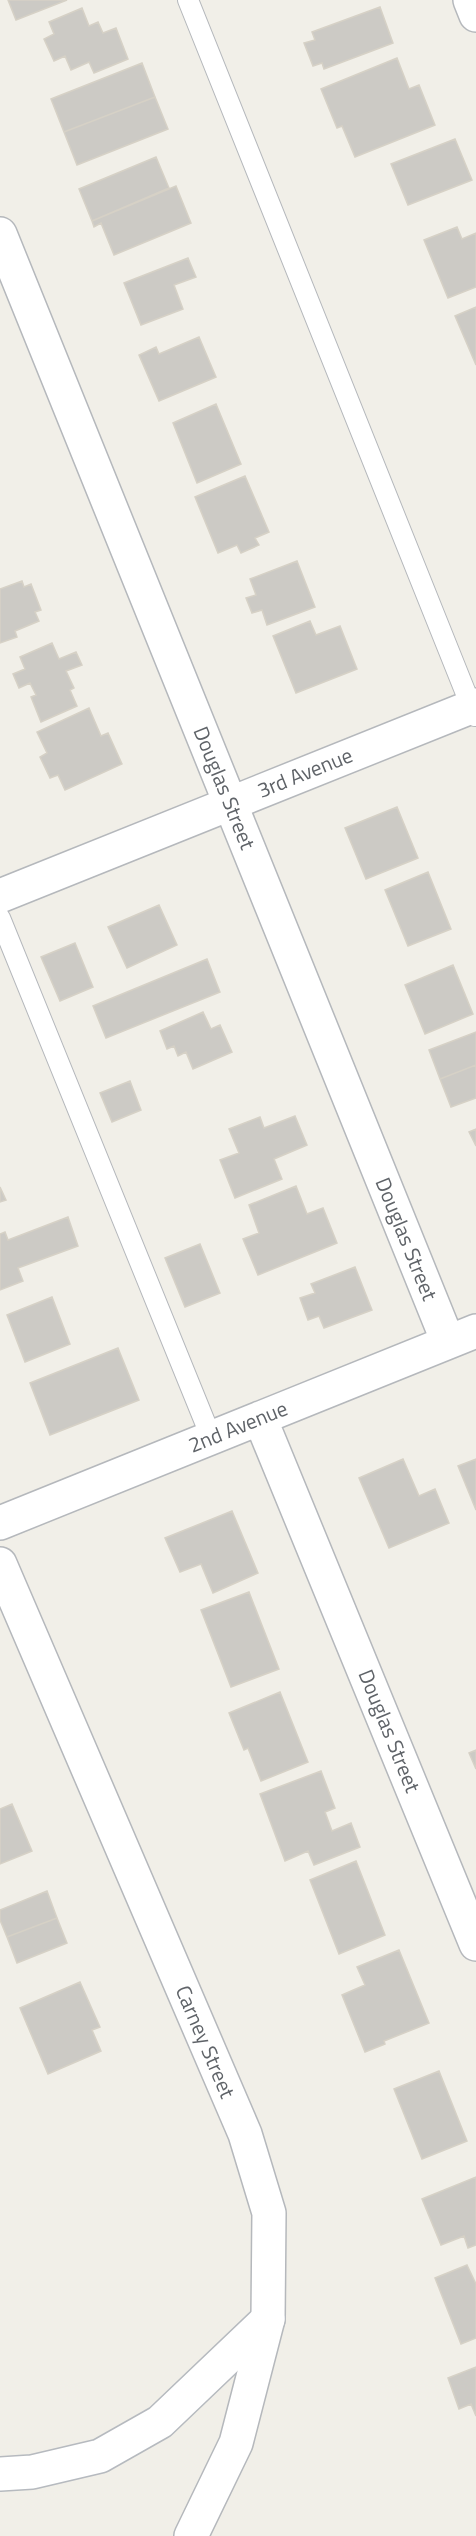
<svg xmlns="http://www.w3.org/2000/svg" width="476" height="2536" font-family="'Titillium Web',sans-serif">
	<style>
		.building { fill: #cccac5; stroke: #d6d1c6; stroke-width: 1.5 }
		.lines { fill: none; stroke-linecap: round; stroke-linejoin: round }
		.service-casing { stroke: #b5b8bc; stroke-width: 22 }
		.minor-casing { stroke: #b5b8bc; stroke-width: 36 }
		.tertiary-casing { stroke: #b5b8bc; stroke-width: 36 }
		.secondary-casing { stroke: #b6babf; stroke-width: 36 }
		.service { stroke: #fff; stroke-width: 20 }
		.minor { stroke: #fff; stroke-width: 33 }
		.tertiary { stroke: #fff; stroke-width: 33 }
		.secondary { stroke: #fff; stroke-width: 33 }
		.labels { text-anchor: middle; stroke-width: 4.5; stroke-linejoin: round; paint-order: stroke }
		.street-label { font-size: 21px; fill: #5f6368; stroke: #fff }
	</style>
	<rect width="100%" height="100%" fill="#f1efe8"/>
	<path class="building" d="M8,0H67L16,20Z
		M380,7L393,43L324,69L322,63L313,66L304,43L315,40L312,32Z
		M82,8L89,26L98,22L103,33L116,28L128,59L94,73L89,62L71,70L65,56L54,61L44,39L54,34L49,22Z
		M397,58L409,89L419,85L435,125L355,157L342,126L337,128L321,89Z
		M142,63L155,97L64,132L51,99Z
		M155,97L168,129L77,165L64,132Z
		M455,139L472,180L408,205L391,164Z
		M156,157L169,188L92,221L79,189Z
		M176,186L191,223L114,255L101,223L94,227L92,221Z
		M457,227L462,239L476,233V287L448,298L424,240Z
		M188,258L196,277L174,285L183,309L141,325L124,283Z
		M476,307V365L455,316Z
		M199,337L216,377L159,401L139,355L156,347L159,354Z
		M216,404L241,464L197,483L173,423Z
		M245,476L269,532L255,538L259,545L241,553L237,545L218,553L195,497Z
		M297,561L315,607L267,625L262,610L252,613L246,598L256,595L250,579Z
		M22,581L24,587L31,584L41,610L35,612L39,621L15,631L17,637L0,643V589Z
		M310,621L316,635L340,626L357,669L296,693L273,636Z
		M52,643L59,659L76,652L82,665L66,671L74,688L70,690L77,706L41,722L31,697L36,695L30,683L19,688L13,674L25,669L20,657Z
		M89,708L101,736L108,733L122,764L65,790L58,775L50,778L40,757L47,753L37,732Z
		M397,807L418,858L366,879L345,828Z
		M428,872L451,929L408,946L385,890Z
		M159,905L177,945L127,968L108,927Z
		M75,943L93,987L60,1001L41,957Z
		M207,959L220,992L106,1038L93,1006Z
		M453,965L473,1014L425,1034L405,985Z
		M203,1012L211,1029L220,1025L232,1052L193,1069L186,1052L178,1056L174,1046L167,1049L160,1031Z
		M476,1032V1065L440,1079L429,1050Z
		M476,1065V1098L451,1107L440,1079Z
		M130,1081L141,1110L112,1122L100,1093Z
		M295,1116L307,1145L274,1159L282,1179L235,1198L220,1160L239,1153L229,1129L260,1117L264,1128Z
		M476,1129V1146L469,1132Z
		M296,1186L307,1214L323,1208L337,1243L258,1275L243,1239L259,1233L249,1205Z
		M0,1187L6,1200L0,1202Z
		M68,1217L78,1246L18,1268L23,1281L0,1290V1234L5,1232L8,1240Z
		M200,1244L220,1293L185,1307L165,1258Z
		M355,1267L372,1310L324,1328L319,1316L308,1320L300,1298L315,1293L311,1284Z
		M52,1297L70,1344L25,1362L7,1315Z
		M118,1348L139,1400L50,1435L30,1383Z
		M403,1459L419,1496L435,1489L449,1523L389,1548L359,1478Z
		M476,1459V1510L458,1466Z
		M232,1511L258,1573L213,1593L201,1564L180,1572L165,1538Z
		M249,1592L279,1669L231,1687L201,1610Z
		M280,1692L308,1762L261,1781L248,1748L244,1750L229,1713Z
		M476,1750V1769L469,1753Z
		M321,1771L335,1808L325,1812L332,1831L351,1823L360,1847L314,1865L308,1851L285,1861L260,1794Z
		M12,1804L32,1851L0,1864V1809Z
		M356,1861L385,1935L339,1954L310,1880Z
		M47,1891L57,1918L7,1937L0,1920V1910Z
		M57,1918L67,1943L17,1963L7,1937Z
		M399,1950L429,2023L384,2041L385,2044L365,2052L342,1995L365,1985L357,1967Z
		M80,1982L100,2027L92,2030L101,2051L48,2074L20,2008Z
		M439,2071L467,2141L422,2159L394,2089Z
		M476,2177V2245L468,2248L464,2236L441,2245L422,2199Z
		M467,2265L476,2284V2338L461,2344L435,2278Z
		M476,2367V2416L471,2404L459,2409L448,2378Z"/>
	<g class="lines">
		<defs>
			<path id="service" d="M188,0L475,716
				M0,918L211,1437"/>
			<path id="minor" d="M470,0L476,15
				M0,234L448,1342
				M0,896L476,705
				M260,1418L476,1944
				M0,1523L476,1331"/>
			<path id="tertiary" d="M0,1564L245,2134L269,2213L268,2319L236,2443L191,2536"/>
			<path id="secondary" d="M0,2474L32,2472L100,2456L160,2422L268,2319"/>
		</defs>
		<use href="#service" class="service-casing"/>
		<use href="#minor" class="minor-casing"/>
		<use href="#tertiary" class="tertiary-casing"/>
		<use href="#secondary" class="secondary-casing"/>
		<use href="#service" class="service"/>
		<use href="#minor" class="minor"/>
		<use href="#tertiary" class="tertiary"/>
		<use href="#secondary" class="secondary"/>
	</g>
	<g class="labels">
		<g class="street-label">
			<text transform="translate(305 773) rotate(-22)" y="7">3rd Avenue</text>
			<text transform="translate(224 788) rotate(68)" y="7">Douglas Street</text>
			<text transform="translate(406 1239) rotate(68)" y="7">Douglas Street</text>
			<text transform="translate(238 1427) rotate(-22)" y="7">2nd Avenue</text>
			<text transform="translate(389 1731) rotate(68)" y="7">Douglas Street</text>
			<text transform="translate(205 2042) rotate(67)" y="7">Carney Street</text>
		</g>
	</g>
</svg>
